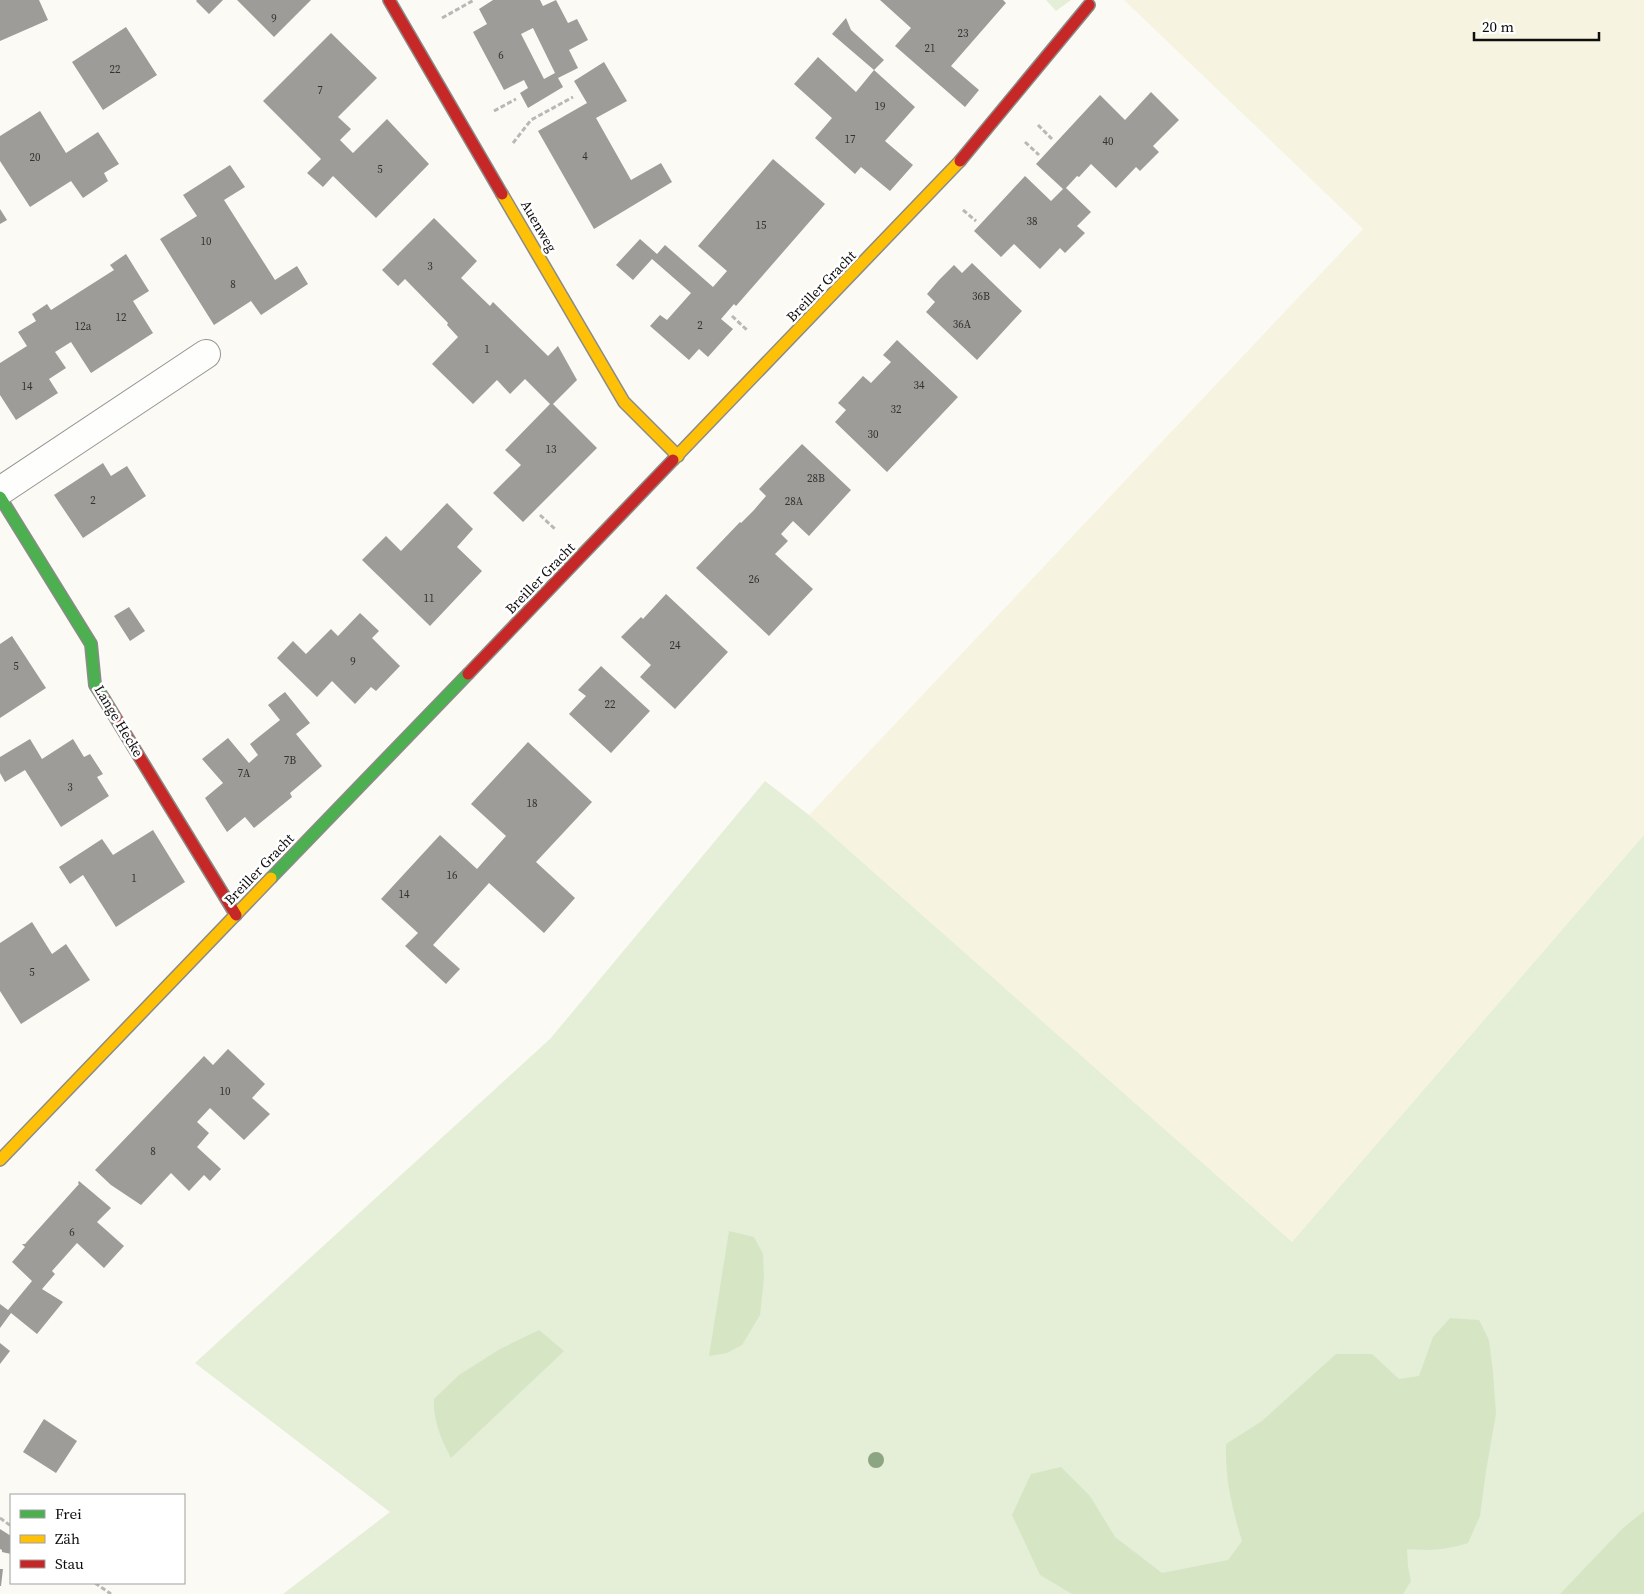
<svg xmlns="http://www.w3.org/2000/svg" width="1644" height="1594" font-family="'Source Serif 4',serif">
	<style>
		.farmland { fill: #f6f4e1 }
		.green { fill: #e5eed6 }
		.forest { fill: #d6e6c4 }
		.building { fill: #9e9c99; fill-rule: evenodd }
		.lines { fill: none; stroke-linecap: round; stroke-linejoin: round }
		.street-casing { stroke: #959492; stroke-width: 30 }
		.fast-casing { stroke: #8b8b88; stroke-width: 14 }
		.slow-casing { stroke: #8b8b88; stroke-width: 14 }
		.jam-casing { stroke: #8b8b88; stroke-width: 14 }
		.path { stroke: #b8b8b7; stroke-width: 3; stroke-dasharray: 5 2.5; stroke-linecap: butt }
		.street { stroke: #fefefd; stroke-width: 28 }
		.fast { stroke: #4caf50; stroke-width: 11 }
		.slow { stroke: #ffc107; stroke-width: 11 }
		.jam { stroke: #c62828; stroke-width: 11 }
		.tree { fill: #8ca582 }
		.labels { text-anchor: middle; stroke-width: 5; stroke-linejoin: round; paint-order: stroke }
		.number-label { font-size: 11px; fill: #323231 }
		.street-label { font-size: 14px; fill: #0e0e0e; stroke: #fff }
	</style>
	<rect width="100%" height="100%" fill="#fbfaf4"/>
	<path class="farmland" d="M1124,0H1644V835L1292,1242L809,815L1363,229Z"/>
	<path class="green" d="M1046,0H1071L1056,11Z
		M765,781L809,815L1292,1242L1644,835V1594H283L390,1512L195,1363L550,1039Z"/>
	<path class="forest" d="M729,1231L754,1237L763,1254L764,1278L760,1315L742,1345L727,1353L709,1356Z
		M1450,1318L1479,1320L1489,1340L1493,1372L1496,1414L1486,1471L1480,1516L1468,1543C1444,1550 1432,1551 1407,1549L1408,1567L1411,1581L1403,1594H1072L1040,1575L1012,1515L1031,1474L1061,1467L1090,1496L1115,1537L1162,1573L1228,1560L1242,1541C1232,1507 1225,1480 1226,1444L1262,1421L1336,1354H1372L1399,1379L1419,1376L1433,1337Z
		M539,1330L564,1351L451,1458C441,1439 433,1421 434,1399L459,1375L500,1349Z
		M1644,1511V1594H1560L1622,1529Z"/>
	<path class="building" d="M0,0H39L48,20L0,41Z
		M197,0H223L209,14L196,1Z
		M237,0H311L274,37Z
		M493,0H540L543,6L556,0L568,23L577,19L588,40L569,50L578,68L558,78L563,87L528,108L520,93L528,88L524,80L504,90L473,32L487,24L479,9ZM533,28L555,73L544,79L521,34Z
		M880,0H1003L1006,3L951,66L979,90L965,107L895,46L911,28Z
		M846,18L851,30L884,60L874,70L915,107L885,141L913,165L890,191L861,167L855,174L815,138L832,118L794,84L818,57L856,92L874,70L832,34Z
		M126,27L157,75L103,110L72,62Z
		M331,33L377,78L338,117L351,129L340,140L353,153L387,119L429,164L376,218L333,176L323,187L307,173L321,159L263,101Z
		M604,62L627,101L596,118L631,180L661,163L672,182L594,229L538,131L587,103L574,81Z
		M1151,92L1179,120L1153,146L1159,152L1140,171L1136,167L1116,188L1091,164L1079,177L1077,176L1066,188L1091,212L1077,226L1085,233L1065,253L1060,248L1040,269L1014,244L1001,257L974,231L1025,176L1051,201L1063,189L1036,164L1100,95L1125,120Z
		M40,111L66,153L98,132L119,164L104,173L108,181L83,198L71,181L30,207L0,161V136Z
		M773,159L825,204L736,306L734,304L721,319L733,329L708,357L699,349L689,360L650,326L660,315L667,320L691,293L652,259L633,280L616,265L640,239L657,254L665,245L713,287L727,271L698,246Z
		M230,165L245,187L224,200L275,280L297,266L308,284L261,315L251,301L214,325L160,239L197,216L183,195Z
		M0,209L7,220L0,224Z
		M434,218L477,261L461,278L490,306L493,302L548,356L558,346L577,380L553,404L597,448L523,522L493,493L521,465L505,450L550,404L525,379L510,394L497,380L473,404L432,364L458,337L447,325L448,323L405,279L398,286L382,270Z
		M126,254L149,291L133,301L153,333L91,373L71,342L55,352L66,368L49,379L58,393L16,420L0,395V363L27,346L18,332L36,321L32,314L47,304L51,310L114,270L110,265Z
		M972,263L1022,311L977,360L926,312L935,302L927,294L939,280L954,265L962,273Z
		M897,340L958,397L887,472L835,422L846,410L838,403L863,376L871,383L891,362L883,355Z
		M802,444L851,490L809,536L793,521L781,534L788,541L775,554L813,589L769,636L696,568L740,522L741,523L754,510L766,496L759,489Z
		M103,463L111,476L127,466L146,496L83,538L54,495Z
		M447,503L473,529L457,547L482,571L430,626L362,560L386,536L401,551Z
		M666,594L728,652L675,709L640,677L651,665L621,637L641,617L643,619Z
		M129,607L145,631L130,641L114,616Z
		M360,613L379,631L372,638L400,666L376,691L371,687L355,704L332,681L317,697L277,658L293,641L306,654L331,629L338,636Z
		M12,636L46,688L0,718V644Z
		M601,666L650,711L611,753L569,714L586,696L578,690Z
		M285,692L310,723L296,734L322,766L290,793L292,797L254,828L245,817L227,832L205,798L223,783L202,759L228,738L249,763L258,755L250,744L280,720L268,705Z
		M30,739L42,759L73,739L84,757L90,754L103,774L97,777L109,796L61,827L25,770L5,782L0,773V757Z
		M528,742L592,802L536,862L575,898L544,933L489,883L433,945L460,969L446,984L405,946L418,933L381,899L440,835L477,869L506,836L471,804Z
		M153,830L185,882L116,927L83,875L70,884L59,867L102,839L113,855Z
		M32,922L52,954L66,944L90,980L21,1024L0,991V943Z
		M228,1049L265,1084L252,1098L270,1114L244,1140L210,1108L197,1122L209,1133L197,1147L221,1169L210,1181L204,1175L189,1191L171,1173L141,1205L111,1185L95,1170L204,1056L213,1065Z
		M79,1181L111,1208L97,1222L124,1246L104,1268L77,1243L52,1271L55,1274L42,1289L63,1302L37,1334L11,1313L0,1328V1304L8,1310L32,1281L12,1262L25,1247L22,1244H25L79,1184L78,1183Z
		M0,1343L10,1351L0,1364Z
		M44,1419L77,1441L56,1473L23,1452Z
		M0,1529L11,1536V1554L2,1552V1550L0,1549Z
		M0,1569H3L1,1586H0Z"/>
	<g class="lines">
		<defs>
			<path id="street" d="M0,491L206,354"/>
			<path id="fast" d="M0,497L91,644L95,685L104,699
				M271,878L468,674"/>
			<path id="slow" d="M502,194L624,402L678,456
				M673,460L960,161
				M0,1160L271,878"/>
			<path id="jam" d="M389,0L502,194
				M960,161L1089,5
				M468,674L673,460
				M104,699L236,915"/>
		</defs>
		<use href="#street" class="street-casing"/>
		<use href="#fast" class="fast-casing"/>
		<use href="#slow" class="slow-casing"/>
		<use href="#jam" class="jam-casing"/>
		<path class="path" d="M442,18L474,0
			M494,111L516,99
			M1038,125L1052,139
			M1025,142L1039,155
			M513,143L531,120L573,97
			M963,210L976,221
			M732,316L748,331
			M540,515L556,530
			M0,1518L11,1526
			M95,1583L111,1594"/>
		<use href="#street" class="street"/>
		<use href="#fast" class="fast"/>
		<use href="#slow" class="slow"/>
		<use href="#jam" class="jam"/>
	</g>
	<circle class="tree" cx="876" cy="1460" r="8"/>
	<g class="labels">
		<g class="number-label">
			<text x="274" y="22">9</text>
			<text x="963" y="37">23</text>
			<text x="930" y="52">21</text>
			<text x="501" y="59">6</text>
			<text x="115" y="73">22</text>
			<text x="320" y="94">7</text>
			<text x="880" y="110">19</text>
			<text x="850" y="143">17</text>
			<text x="1108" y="145">40</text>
			<text x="585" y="160">4</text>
			<text x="35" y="161">20</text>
			<text x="380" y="173">5</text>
			<text x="1032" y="225">38</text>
			<text x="761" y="229">15</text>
			<text x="206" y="245">10</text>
			<text x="430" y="270">3</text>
			<text x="233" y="288">8</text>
			<text x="981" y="300">36B</text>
			<text x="121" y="321">12</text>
			<text x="962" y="328">36A</text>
			<text x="700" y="329">2</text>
			<text x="83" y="330">12a</text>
			<text x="487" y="353">1</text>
			<text x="919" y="389">34</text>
			<text x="27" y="390">14</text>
			<text x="896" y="413">32</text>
			<text x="873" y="438">30</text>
			<text x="551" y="453">13</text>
			<text x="816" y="482">28B</text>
			<text x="93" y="504">2</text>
			<text x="794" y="505">28A</text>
			<text x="754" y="583">26</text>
			<text x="429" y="602">11</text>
			<text x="675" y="649">24</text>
			<text x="353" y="665">9</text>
			<text x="16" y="670">5</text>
			<text x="610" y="708">22</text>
			<text x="290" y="764">7B</text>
			<text x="244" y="777">7A</text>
			<text x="70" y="791">3</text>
			<text x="532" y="807">18</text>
			<text x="452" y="879">16</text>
			<text x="134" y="882">1</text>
			<text x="404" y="898">14</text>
			<text x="32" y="976">5</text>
			<text x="225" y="1095">10</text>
			<text x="153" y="1155">8</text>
			<text x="72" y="1236">6</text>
		</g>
		<g class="street-label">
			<text transform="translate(539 226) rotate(60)" y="5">Auenweg</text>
			<text transform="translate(821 286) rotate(-46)" y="5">Breiller Gracht</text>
			<text transform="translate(540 578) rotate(-46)" y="5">Breiller Gracht</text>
			<text transform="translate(119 721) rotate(59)" y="5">Lange Hecke</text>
			<text transform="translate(259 869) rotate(-46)" y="5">Breiller Gracht</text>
		</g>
	</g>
	<rect x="10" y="1494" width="175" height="90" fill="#ffffff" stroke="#9f9f9f"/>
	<rect x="20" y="1510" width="25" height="8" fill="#4caf50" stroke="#9f9f9f"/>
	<text x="55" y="1519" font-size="15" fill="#0e0e0e">Frei</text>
	<rect x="20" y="1535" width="25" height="8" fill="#ffc107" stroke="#9f9f9f"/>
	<text x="55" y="1544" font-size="15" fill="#0e0e0e">Zäh</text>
	<rect x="20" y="1560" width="25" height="8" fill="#c62828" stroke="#9f9f9f"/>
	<text x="55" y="1569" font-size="15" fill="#0e0e0e">Stau</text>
	<path d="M1474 32v8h125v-8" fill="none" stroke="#0e0e0e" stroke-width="2.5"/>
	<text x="1482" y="32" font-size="15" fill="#0e0e0e" stroke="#ffffff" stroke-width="4" paint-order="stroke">20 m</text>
</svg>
